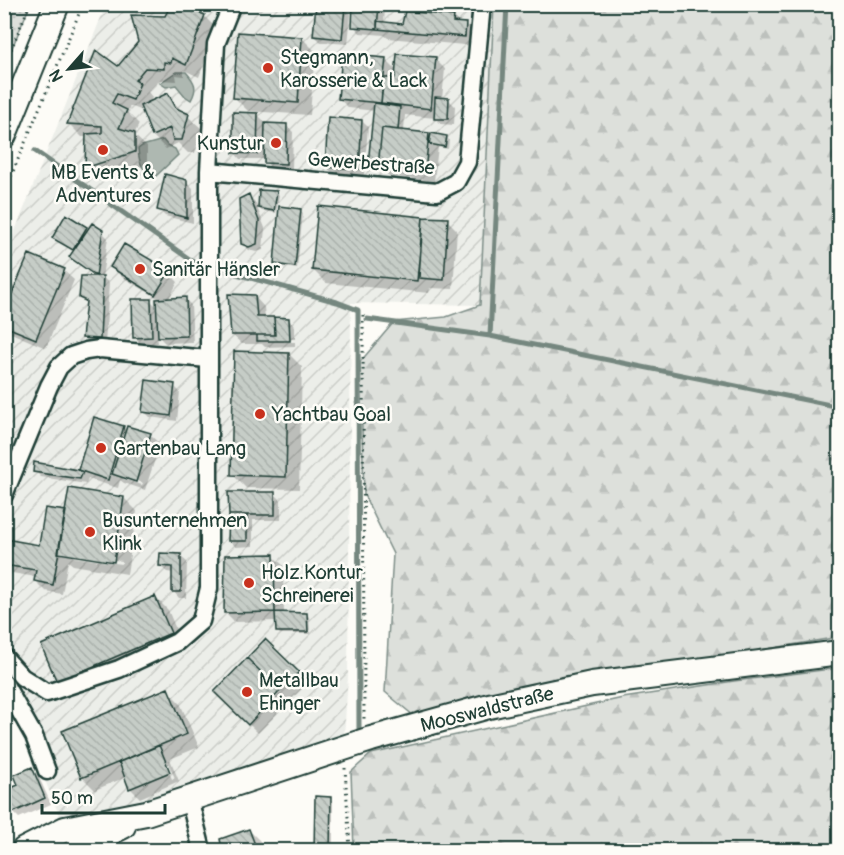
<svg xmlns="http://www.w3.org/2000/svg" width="844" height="855" font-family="Pangolin,sans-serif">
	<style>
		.industrial { fill: url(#industrial-furrows) }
		.grass { fill: url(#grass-dots); stroke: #7e8e88; stroke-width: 1.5 }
		.forest { fill: url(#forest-firs); stroke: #7e8e88; stroke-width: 1.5 }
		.water { fill: #aeb8b1; stroke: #75877f; stroke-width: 1.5 }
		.shadow { fill: #0003; fill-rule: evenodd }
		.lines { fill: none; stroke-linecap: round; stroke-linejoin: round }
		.stream { stroke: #75877f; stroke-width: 5 }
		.building { fill: url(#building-back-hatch); stroke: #1f3d34; stroke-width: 1.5 }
		.minor-casing { stroke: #1f3d34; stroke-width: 21 }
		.secondary-casing { stroke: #1f3d34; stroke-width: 28 }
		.path { stroke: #1f3d34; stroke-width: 3; stroke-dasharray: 1.5 4.5; stroke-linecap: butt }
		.minor { stroke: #fdfcf7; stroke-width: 16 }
		.secondary { stroke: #fdfcf7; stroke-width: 24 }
		.poi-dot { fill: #c8321e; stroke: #fdfcf7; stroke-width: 2 }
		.labels { text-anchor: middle; stroke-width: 5; stroke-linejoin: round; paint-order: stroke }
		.poi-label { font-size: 20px; fill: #1f3d34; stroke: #fdfcf7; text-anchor: start }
		.street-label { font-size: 20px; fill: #1f3d34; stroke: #fdfcf7 }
	</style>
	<defs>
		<pattern id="industrial-furrows" width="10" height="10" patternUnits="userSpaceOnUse" patternTransform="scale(1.5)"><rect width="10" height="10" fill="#eceee9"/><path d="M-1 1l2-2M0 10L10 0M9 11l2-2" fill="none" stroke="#cacdc8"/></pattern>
		<pattern id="grass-dots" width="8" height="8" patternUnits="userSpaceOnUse" patternTransform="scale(1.5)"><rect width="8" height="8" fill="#dde0db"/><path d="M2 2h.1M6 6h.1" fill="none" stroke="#bdc1bd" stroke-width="1.8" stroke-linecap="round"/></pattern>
		<pattern id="forest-firs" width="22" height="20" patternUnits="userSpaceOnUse" patternTransform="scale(1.5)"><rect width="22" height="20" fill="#dde0db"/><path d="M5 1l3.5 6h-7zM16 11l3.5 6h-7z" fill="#bdc1bd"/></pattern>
		<pattern id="building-back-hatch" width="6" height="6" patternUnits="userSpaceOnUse" patternTransform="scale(1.5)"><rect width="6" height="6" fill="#c6cdc7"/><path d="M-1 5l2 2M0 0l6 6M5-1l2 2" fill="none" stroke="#aab1ac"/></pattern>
	</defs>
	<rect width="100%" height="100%" fill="#fdfcf7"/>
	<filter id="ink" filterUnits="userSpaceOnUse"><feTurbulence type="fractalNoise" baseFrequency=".0167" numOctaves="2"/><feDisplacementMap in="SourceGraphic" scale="12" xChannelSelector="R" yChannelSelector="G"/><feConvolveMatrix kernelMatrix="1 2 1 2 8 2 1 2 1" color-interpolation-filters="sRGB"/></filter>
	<g filter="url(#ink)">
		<path class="industrial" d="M106,5H494L480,305L351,303L348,677L344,737L65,829L12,701L5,690L4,258Z"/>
		<path class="grass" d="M4,5H30L9,55L5,54Z"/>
		<path class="forest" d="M494,5H839V637L628,672L414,716L385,692L393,554L364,495L360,362L394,322L446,317L480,305Z
			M839,668V850H354L351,772L371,754L623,698L734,681Z"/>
		<path class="water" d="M176,72H186C195,82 198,88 191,100L185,96L176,85L166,87L160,83Z
			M163,140L167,145L175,149L178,155L156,176C142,172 139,163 138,149L142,146Z"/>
		<path class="shadow" d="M355,4H381L385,8L384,23L403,25L454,17L460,24H465L475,34V46L388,38L384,35L360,33L354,26Z
			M409,4H452V7Z
			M345,8L351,14L348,44L321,42L315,36Z
			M204,16L217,29L199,77L184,70V76L176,75L177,81L159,80L148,92L152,97L150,103L167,95L183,112L201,128L195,153H188L178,143L166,149L153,136L143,111L130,106L127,112L139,124L134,135L147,147V164L99,181L86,168L87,137H82L69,124L118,68Z
			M302,38L315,51L310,115L248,111L235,98Z
			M385,59L395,69L393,79L435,59L445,69L442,99H448L455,106L454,125L441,124L435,118L405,115L404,132L428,135L432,138L446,137L449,140L448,149L438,147L434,181L389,176L386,173L376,171L369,165L375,111L349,108L339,99Z
			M257,114L264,121V125H286L293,132L292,169H272L266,162V159H240L234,152Z
			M362,121L368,127L364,175L333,173L326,167Z
			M186,181L193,188V223L165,216L159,210Z
			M276,192L279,195L276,213L262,211L259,208Z
			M249,196L255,202L265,228L263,250L256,252L249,250L242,244Z
			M320,207L447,220L457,230L453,289L430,288L429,293L326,283L313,270Z
			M300,210L303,213L297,269L279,266L276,263Z
			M86,228L88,230L102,232L108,238L102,277L109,283L105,345L90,344L83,337L87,304L80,298L97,277L77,263L71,257L74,252L54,237Z
			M112,267L169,273L178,282L168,300L185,299L191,305L193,342L165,343L157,335L158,343L141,344L135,337L150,300L158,308V298L122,277Z
			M64,271L74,280L46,348L11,333L4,327V316Z
			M255,297L264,307L265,318L289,320L295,326V339H284V342H295V346L265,347L262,344H242L232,335Z
			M289,354L302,367L299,489L246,488L233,475Z
			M174,386L180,392L177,421L150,417L144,411Z
			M123,427L127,431L150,435L160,444L145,490L124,483L120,480L118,488L88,479L86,484L41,477L35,471L36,464L83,474L79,470ZM123,476L143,483L142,485L123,479Z
			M230,494H275L281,500V520H253V546L236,547L229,540Z
			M124,498L137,511L127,574L73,565L68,561L62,594L45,591L35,581L36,577L12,573L4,565V552L40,546L66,513ZM73,554L122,561V564L73,557Z
			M180,556L187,562L186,598H179L173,591L174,573L167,572L160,566Z
			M273,556L283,565L284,614L307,615L309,617L310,634H280L277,631V621L235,622L225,612Z
			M155,597L168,610L183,646L71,694L58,681Z
			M265,642L307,683L258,733L216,692Z
			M167,690L180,703L199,747L170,759L179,781L140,798L130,788L126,777L95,790L82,777ZM164,761H167L175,778L172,779Z
			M32,769L38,775L51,804L19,818L13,812L20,786Z
			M316,798H330L333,801V850H316Z
			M249,830L262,843L265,850H224L221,840Z"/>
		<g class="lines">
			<path class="stream" d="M35,151L195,263
				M222,270L337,302L358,310L359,734
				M367,319L490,336L840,407
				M490,336L507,4"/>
		</g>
		<path class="building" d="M171,4H177L205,15L186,65L172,58L171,63L164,62V69L145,68L135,80L140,83L133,100L117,94L112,103L127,110L119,128L135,133V152L85,168L86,134L102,133V126L67,124L96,50L118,66L138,42L131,15L165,16Z
			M316,4L345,6L342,39L313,36Z
			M353,4H379L377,29L352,27Z
			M405,11L454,16L453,22L466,23L465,37L377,29V21L402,24Z
			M238,32L302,37L298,103L233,98Z
			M342,54L386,58L381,103L338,99Z
			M397,54L436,57L431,109L381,103L383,78H395Z
			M168,93L176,108L189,114L182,140H173L170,128L152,136L140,106Z
			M435,97L449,98L448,119H434Z
			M374,103L400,107L398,130L382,128L378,167L368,165Z
			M233,112L258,113L257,154L233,153Z
			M328,117L362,120L359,169L325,167Z
			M265,123L287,124L286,164L264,163Z
			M382,128L429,133L425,172L378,167Z
			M431,133L447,136L445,147L429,144Z
			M165,174L187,180V218L157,210Z
			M259,190L277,191L274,211L258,208Z
			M249,194L259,221L257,244L249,247L241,244L239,199Z
			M279,206L301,209L295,267L274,264Z
			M318,206L423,217L417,281L312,270Z
			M66,214L87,227L73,250L52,238Z
			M423,217L448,218L444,280L419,278Z
			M92,223L103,230L96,276L69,257Z
			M124,244L170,271L155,295L110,267Z
			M29,254L65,269L36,339L4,326V312Z
			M81,276H103L100,339L82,338L86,301L79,298Z
			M228,294L255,295L257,317H274L275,335H231Z
			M186,297L187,336L158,337L156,299Z
			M132,299H151L152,337L133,338Z
			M274,317L289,318L290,341H257V335H275Z
			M234,351L289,353L286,477L231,475Z
			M146,380L175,384L171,416L142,412Z
			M94,417L124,426L108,480L78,470Z
			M127,426L151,433L136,482L112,474Z
			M34,462L78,470L83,472L80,479L33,472Z
			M69,488L124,497L114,562L58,553Z
			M228,492H275V515H229Z
			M45,508L66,511L53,585L34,581L36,570L4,565L5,539L39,545Z
			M229,515H247V541H228Z
			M160,553L181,554V592H172V567L159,566Z
			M274,554L275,612L224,613L225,555Z
			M155,596L171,633L57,682L41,645Z
			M275,612L307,613L308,632H276Z
			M265,639L299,672L280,691L247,658Z
			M247,658L280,691L248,725L214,692Z
			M168,688L187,734L81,778L62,731Z
			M159,745L170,772L129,789L119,762Z
			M32,767L45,798L12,813L4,796V791L18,785L14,775Z
			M315,796L331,797L330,850H314Z
			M249,829L257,850H222L220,839Z"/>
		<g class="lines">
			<defs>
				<path id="minor" d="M209,171L437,192L456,182L467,162L482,4
					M4,495L49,386L59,367L71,356L86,351L100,349L208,359
					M4,657L22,677L47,693L119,669L177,642L201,621L209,588V171L216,44L232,4
					M4,683L34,736L47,771
					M189,798L202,850"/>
				<path id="secondary" d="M4,135L57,4
					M24,850L65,829L146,813L371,739L489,706L592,684L840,653
					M76,850L123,826"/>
			</defs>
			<use href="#minor" class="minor-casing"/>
			<use href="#secondary" class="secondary-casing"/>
			<path class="path" d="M4,66L30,4
				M4,193L83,4
				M363,315L364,721
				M345,768L350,850"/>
			<use href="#minor" class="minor"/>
			<use href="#secondary" class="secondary"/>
		</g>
	</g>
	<g class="poi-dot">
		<circle cx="268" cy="68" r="6"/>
		<circle cx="276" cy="143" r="6"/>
		<circle cx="103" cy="150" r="6"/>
		<circle cx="140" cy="269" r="6"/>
		<circle cx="260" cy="414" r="6"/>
		<circle cx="101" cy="448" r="6"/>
		<circle cx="90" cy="532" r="6"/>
		<circle cx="249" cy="583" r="6"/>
		<circle cx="247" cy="692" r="6"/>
	</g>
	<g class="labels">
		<g class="poi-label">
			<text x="280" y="64">Stegmann,<tspan x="280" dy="23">Karosserie &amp; Lack</tspan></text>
			<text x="264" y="150" text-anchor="end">Kunstur</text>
			<text x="103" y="179" text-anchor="middle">MB Events &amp;<tspan x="103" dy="23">Adventures</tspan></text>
			<text x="152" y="276">Sanitär Hänsler</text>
			<text x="272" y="421">Yachtbau Goal</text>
			<text x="113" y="455">Gartenbau Lang</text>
			<text x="102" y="527">Busunternehmen<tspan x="102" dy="23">Klink</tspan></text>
			<text x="261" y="579">Holz.Kontur<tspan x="261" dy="23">Schreinerei</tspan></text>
			<text x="259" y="687">Metallbau<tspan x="259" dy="23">Ehinger</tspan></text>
		</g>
		<g class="street-label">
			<text transform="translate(371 163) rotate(4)" y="7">Gewerbestraße</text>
			<text transform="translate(487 709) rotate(-14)" y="7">Mooswaldstraße</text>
		</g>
	</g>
	<rect width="844" height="855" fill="none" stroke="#fdfcf7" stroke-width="24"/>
	<rect x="12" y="12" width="820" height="831" fill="none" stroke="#1f3d34" stroke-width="2" filter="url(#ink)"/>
	<g transform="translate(69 69) rotate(242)" stroke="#fdfcf7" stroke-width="4.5" paint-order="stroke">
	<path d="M0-4.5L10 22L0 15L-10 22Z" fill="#1f3d34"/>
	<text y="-9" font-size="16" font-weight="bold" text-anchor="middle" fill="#1f3d34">N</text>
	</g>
	<path d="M42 804v9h123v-9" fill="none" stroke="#1f3d34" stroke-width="3"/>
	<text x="51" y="804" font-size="18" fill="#1f3d34" stroke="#fdfcf7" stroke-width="4.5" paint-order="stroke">50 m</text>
</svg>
